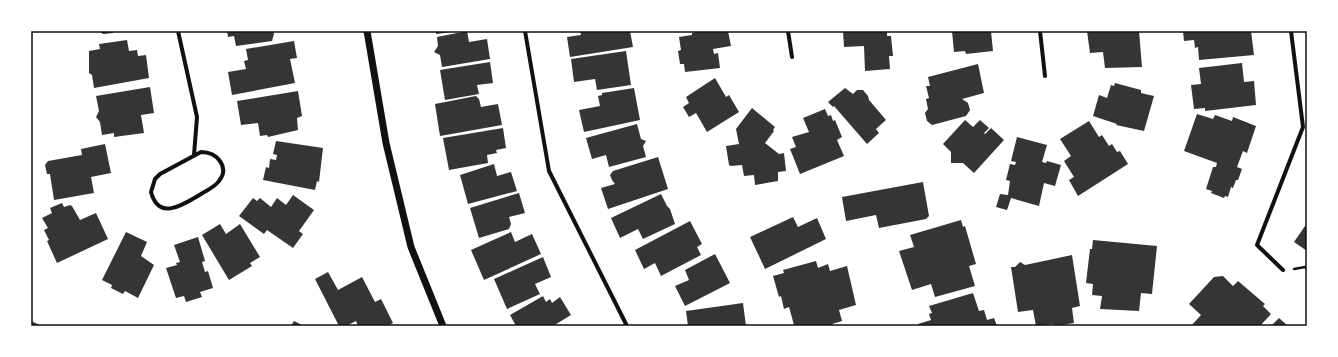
<svg xmlns="http://www.w3.org/2000/svg" width="1338" height="357" font-family="'Golos Text',sans-serif">
	<style>
		.building { fill: #353535 }
		.lines { fill: none; stroke-linecap: round; stroke-linejoin: round }
		.path { stroke: #111; stroke-width: 2.5 }
		.minor { stroke: #111; stroke-width: 4 }
		.tertiary { stroke: #111; stroke-width: 7 }
		.neatline { fill: none; stroke: #111; stroke-width: 1.5 }
	</style>
	<rect width="100%" height="100%" fill="#fff"/>
	<path class="building" d="M99,31H113V33L103,34Z
		M227,31H273L274,34L272,41L236,46L234,36L228,37Z
		M436,31H452V32L436,34Z
		M467,31L469,42L487,39L490,59L442,67L440,55L434,52L438,46L437,37Z
		M580,31H630L633,47L570,57L567,37L581,35Z
		M701,31H728L731,46L713,49L714,54L718,53L720,68L685,72L684,64H680L678,51L681,50L679,37L692,35V33Z
		M843,31H887V36H891L893,56H889L890,69L865,71L864,46L844,47Z
		M952,31H991L993,51L966,54L965,51L954,52Z
		M1087,31H1139L1142,67L1105,68L1103,52L1090,53Z
		M1183,31H1251L1254,55L1199,60L1198,47L1195,48L1194,40L1184,41Z
		M127,40L129,51L137,50L138,56L146,55L149,78L94,88L92,75L89,73V51L100,49L99,44Z
		M294,41L297,58L290,59L295,83L232,95L228,72L246,69L244,61L248,60L246,49Z
		M626,51L631,85L597,90L595,79L574,82L571,59Z
		M490,62L493,83L477,85L479,94L445,100L440,70Z
		M1242,63L1244,82L1254,81L1256,105L1205,111V108L1194,109L1191,85L1201,84L1199,68Z
		M978,64L984,93L962,99L968,103L970,110L966,116L932,125L927,121L925,113L928,109L926,99L929,98L926,86H930L928,77Z
		M715,78L726,97L729,95L739,112L707,132L696,113L689,117L683,107L689,103L686,97Z
		M1115,83L1141,90V93L1154,96L1144,131L1116,125L1117,124L1093,116L1099,95L1107,98L1111,85L1114,86Z
		M150,87L154,113L141,115L144,133L114,137V133L102,135L100,122L96,117L99,111L96,96Z
		M634,88L640,120L584,132L579,110L600,106L598,96L602,95V93Z
		M845,88L853,94L857,90H863L868,96L869,100L886,120L876,129L879,133L867,144L834,106L833,107L828,102Z
		M298,91L302,116L297,118L298,130L268,137L267,135L260,136L258,123L241,125L237,101Z
		M476,96L479,99L481,107L498,104L502,125L440,136L435,104Z
		M752,108L775,127L773,130L774,131L765,143L779,154L784,153L786,171L778,172V181L755,185L754,175L744,176L742,165L731,166L729,165L726,146L739,144L736,129Z
		M825,109L828,116L831,115L833,121L835,120L842,137L837,140L844,156L800,174L790,149L796,147L792,137L809,132L803,118Z
		M1197,114L1213,119L1215,115L1232,121L1233,117L1256,126L1247,153L1243,151L1237,167L1242,169L1238,180H1236L1233,188L1231,187L1228,197L1225,196L1224,198L1211,193L1212,191L1206,189L1213,167H1216L1217,163L1184,151Z
		M965,120L973,127L980,120L989,128L984,133L985,134L991,128L1004,140L974,173L963,163H951V152L943,144Z
		M1089,121L1099,137L1102,135L1109,146L1112,144L1117,152L1120,151L1128,164L1078,196L1069,180L1074,177L1064,161L1071,156L1060,139Z
		M637,124L641,139L646,141L643,146L646,157L609,167L606,155L592,159L586,138Z
		M503,128L506,148L496,150L497,153L487,155L488,163L449,170L443,138Z
		M1017,137L1047,145L1042,162L1046,163L1047,161L1061,165L1055,186L1044,183L1039,206L1011,198L1007,210L996,207L1000,194L1008,195L1010,181L1006,180L1010,164L1015,165L1016,162L1011,161Z
		M276,141L323,148L319,182L317,181L315,190L263,180L266,167L269,168L270,159L276,160L277,155L273,154Z
		M105,144L111,173L91,177L94,193L54,200L50,174H47L45,165L48,161L82,155L81,149Z
		M658,157L668,189L608,209L601,188L615,184L612,180L610,175L613,171Z
		M494,164L497,176L511,172L517,191L468,204L460,175Z
		M923,182L929,216L926,219L879,228L876,215L846,221L842,197Z
		M519,193L525,213L509,217L511,224L509,229L479,238L470,208Z
		M661,194L667,206L670,209L675,224L643,239L638,229L620,238L611,218Z
		M293,195L314,210L299,231L303,234L293,248L267,230L264,234L239,216L253,198L257,201L260,198L271,207L277,198L286,205Z
		M62,203L64,207L70,205L72,206L80,220L96,213L108,239L57,263L47,241L49,240L44,230L48,228L42,218L52,213L50,208Z
		M793,217L798,227L817,218L826,239L765,269L750,237Z
		M961,220L963,227L965,226L976,264L969,266L975,286L935,297L931,284L912,290L899,251L914,247L910,235Z
		M690,221L702,244L697,247L701,255L661,276L655,263L644,269L635,250Z
		M220,224L226,234L240,224L260,257L250,263L252,266L229,280L202,235Z
		M1305,226L1307,228V251L1294,242Z
		M126,232L147,242L141,256L154,265L138,298L125,291L123,294L111,288L112,285L102,280Z
		M511,232L515,242L532,234L541,254L484,280L471,250Z
		M198,237L205,261L202,262L205,272L208,271L213,288L200,292L202,297L186,302L184,296L176,298L166,268L177,265L176,263L180,262L174,245Z
		M1093,240L1157,246L1152,294L1141,293L1139,311L1100,309L1102,296L1092,295L1093,284L1086,283L1090,249H1092Z
		M715,254L730,283L685,306L675,286L689,280L685,270Z
		M1072,255L1080,306L1072,308L1074,323L1055,326L1053,324L1036,326L1033,310L1018,312L1011,267H1015L1020,262L1025,265Z
		M543,257L551,277L535,284L540,294L507,309L494,279Z
		M816,261L818,268L828,264L830,271L847,266L856,305L839,310L842,321L832,324L833,325H794L789,307L784,309L781,296L779,297L773,276L784,273L783,270Z
		M328,272L338,290L362,277L375,302L381,299L393,323L387,326H358L356,321L346,326H339L315,279Z
		M1223,276L1233,286L1238,281L1265,304L1263,306L1271,314L1260,326H1191L1201,315L1189,304L1214,277Z
		M973,293L979,311L984,310L987,320L994,318L997,326H919L918,324L931,320L929,314L932,313L929,306Z
		M543,296L546,302L550,299L552,303L560,297L571,315L553,326H516L510,315Z
		M743,303L746,326H688L686,311Z
		M1279,318L1288,326H1271Z
		M31,321L42,326H31Z
		M294,321L304,326H291Z"/>
	<g class="lines">
		<path class="path" d="M1294,269L1305,267L1307,269"/>
		<path class="minor" d="M178,31L197,117L194,155
			M525,31L549,171L627,326
			M788,31L792,57
			M1040,31L1045,76
			M201,152C217,152 230,167 219,181C215,187 207,190 201,194C184,204 159,222 151,192L155,179L160,174Z
			M1283,270L1257,245L1303,127L1291,31"/>
		<path class="tertiary" d="M367,31L386,143L411,247L443,326"/>
	</g>
	<rect width="1338" height="357" fill="none" stroke="#ffffff" stroke-width="64"/>
	<rect x="32" y="32" width="1274" height="293" class="neatline"/>
</svg>
